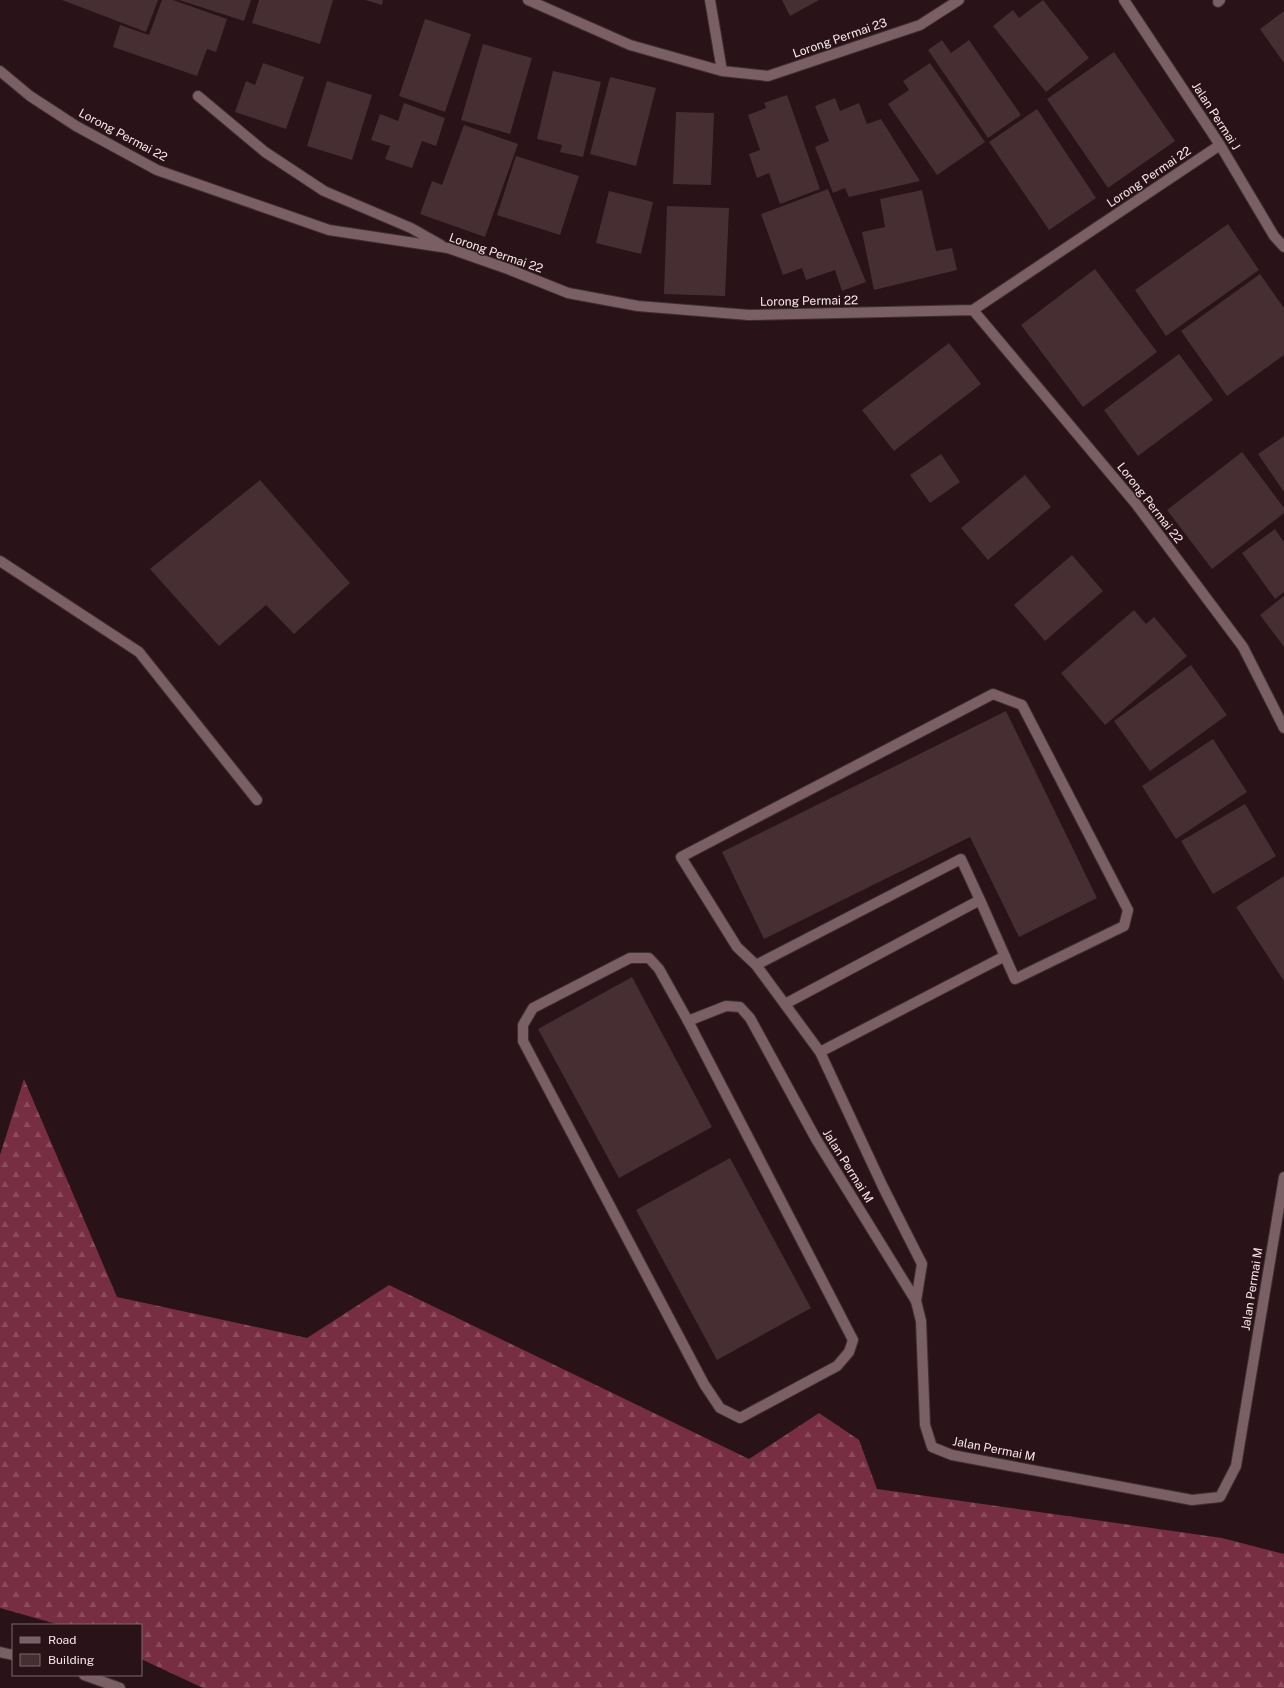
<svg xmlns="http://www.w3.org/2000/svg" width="1284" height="1688" font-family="'Public Sans',sans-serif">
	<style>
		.forest { fill: url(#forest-firs) }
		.building { fill: #462e33 }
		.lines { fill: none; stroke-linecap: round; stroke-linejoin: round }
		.service-casing { stroke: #3e3032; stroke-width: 12 }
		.minor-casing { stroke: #3e3032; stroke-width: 12 }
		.tertiary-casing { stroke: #3e3032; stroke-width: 12 }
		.service { stroke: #7a5f64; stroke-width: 10 }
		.minor { stroke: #7a5f64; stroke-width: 10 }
		.tertiary { stroke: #7a5f64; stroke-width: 10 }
		.labels { text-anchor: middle; stroke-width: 3; stroke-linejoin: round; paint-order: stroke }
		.street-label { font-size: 12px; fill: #f8e8eb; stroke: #291318 }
	</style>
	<defs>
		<pattern id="forest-firs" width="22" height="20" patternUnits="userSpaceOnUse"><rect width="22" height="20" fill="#782e42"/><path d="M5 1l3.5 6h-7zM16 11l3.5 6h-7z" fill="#8c4c5d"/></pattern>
	</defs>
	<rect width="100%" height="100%" fill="#291318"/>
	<path class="forest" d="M24,1079L117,1297L307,1338L389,1285L749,1459L819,1413L859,1440L877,1489L1222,1538L1284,1554V1688H203L141,1659V1625H60L0,1608V1155Z"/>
	<path class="building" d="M62,0H158L146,32Z
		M162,0H173L227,19L216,52L207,49L197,76L113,47L120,25L149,35Z
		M179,0H251L244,21Z
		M259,0H333L320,44L252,23Z
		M365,0H383L382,5Z
		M782,0H819L790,16Z
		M1043,0L1089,58L1046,92L993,26L1013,10L1019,18Z
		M1284,11V63L1260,29Z
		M425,19L471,34L445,112L399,96Z
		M942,40L951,53L969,40L1021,115L988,138L928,50Z
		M483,44L532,58L510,134L461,120Z
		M1114,52L1175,141L1108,188L1047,99Z
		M263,63L304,77L286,129L235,112L246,81L255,85Z
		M930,63L985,142L937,175L888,104L909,90L903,81Z
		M553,71L601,82L583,157L560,152L562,145L537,139Z
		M610,77L656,88L636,166L590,154Z
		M327,81L372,95L352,160L307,146Z
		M787,95L820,189L780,204L769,173L757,178L749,154L760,150L748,115L766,108L764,103Z
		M835,98L840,111L859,103L867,124L881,119L920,181L849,197L845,188L833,193L815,147L829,141L815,106Z
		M404,103L445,118L436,146L422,141L412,168L385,159L390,146L371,140L380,114L398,121Z
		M1037,109L1096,198L1049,230L989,142Z
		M676,112L714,113L711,185L673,184Z
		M464,125L518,144L485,237L420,214L432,181L442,185Z
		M516,156L579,176L560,235L497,215Z
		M828,189L866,282L842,291L835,270L806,280L802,268L783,275L761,214Z
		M922,190L936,251L952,248L957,270L874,290L862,232L885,227L880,199Z
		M609,191L653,202L641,254L596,243Z
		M667,206L729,208L725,296L664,294Z
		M1228,224L1259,270L1166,336L1135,290Z
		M1095,269L1157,352L1083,407L1021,325Z
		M1260,274L1284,308V355L1227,396L1181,331Z
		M949,343L981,384L894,451L862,410Z
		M1179,354L1213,400L1138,456L1104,410Z
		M1284,436V492L1258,454Z
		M1242,452L1284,508V513L1212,569L1167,510Z
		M941,454L960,482L930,503L910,475Z
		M1025,475L1051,507L988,560L961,528Z
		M260,480L350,583L294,634L266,605L219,646L150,569Z
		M1275,529L1284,542V592L1275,599L1242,553Z
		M1072,555L1103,591L1045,641L1014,605Z
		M1284,596V647L1260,615Z
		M1134,610L1146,624L1154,617L1187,656L1105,725L1061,673Z
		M1191,665L1227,715L1150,771L1114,721Z
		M1006,711L1097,898L1019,937L970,837L764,939L722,852Z
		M1213,739L1247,792L1176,839L1142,786Z
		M1245,804L1276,856L1213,894L1181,841Z
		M1284,876V981L1236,907Z
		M632,977L712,1127L619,1178L538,1029Z
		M730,1158L811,1308L717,1360L636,1210Z"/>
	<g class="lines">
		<defs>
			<path id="service" d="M0,561L139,652L257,800
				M630,958H649L659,969L688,1021L853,1340L849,1352L837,1366L740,1418L720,1408L704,1384L523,1041V1025L533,1008Z
				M756,965L961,859L980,900
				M785,1004L980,900L1015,979L1124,926L1128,910L1022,705L993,694L681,857L737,947L756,965L820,1052L883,1187L922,1264L916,1301
				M820,1052L1005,956"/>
			<path id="minor" d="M528,0L630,45L722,71L768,76L920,25L959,0
				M710,0L722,71
				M1124,0L1220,145L1274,236L1284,247
				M1218,2L1220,0
				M0,71L30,96L76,126L157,170L329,230L448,248L508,269L568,293L638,306L749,315L973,310L1220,145
				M198,96L265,152L324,191L411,228L441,245
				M973,310L1136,504L1243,647L1284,728
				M688,1021L726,1006L740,1007L750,1018L816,1139L916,1301L921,1321L925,1425L932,1447L952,1455L1192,1500L1220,1497L1236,1466L1284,1177"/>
			<path id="tertiary" d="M0,1652L13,1655
				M84,1675L120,1688"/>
		</defs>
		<use href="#service" class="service-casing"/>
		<use href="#minor" class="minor-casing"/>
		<use href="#tertiary" class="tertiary-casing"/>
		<use href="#service" class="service"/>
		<use href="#minor" class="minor"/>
		<use href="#tertiary" class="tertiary"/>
	</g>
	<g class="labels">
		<g class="street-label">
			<text transform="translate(840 38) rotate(-19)" y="4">Lorong Permai 23</text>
			<text transform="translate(1216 116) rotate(57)" y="4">Jalan Permai J</text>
			<text transform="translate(123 135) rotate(28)" y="4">Lorong Permai 22</text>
			<text transform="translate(1149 177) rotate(-34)" y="4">Lorong Permai 22</text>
			<text transform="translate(496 253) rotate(19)" y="4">Lorong Permai 22</text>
			<text transform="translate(809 301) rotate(-1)" y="4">Lorong Permai 22</text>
			<text transform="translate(1150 503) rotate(52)" y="4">Lorong Permai 22</text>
			<text transform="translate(848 1166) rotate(58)" y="4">Jalan Permai M</text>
			<text transform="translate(1252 1289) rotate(-81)" y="4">Jalan Permai M</text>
			<text transform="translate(994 1449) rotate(11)" y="4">Jalan Permai M</text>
		</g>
	</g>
	<rect x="12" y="1624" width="130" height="52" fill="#291318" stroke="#7c686c"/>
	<rect x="20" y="1637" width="20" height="6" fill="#7a5f64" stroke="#7c686c"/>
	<text x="48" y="1644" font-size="12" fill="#f8e8eb">Road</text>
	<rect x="20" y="1654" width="20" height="12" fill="#462e33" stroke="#7c686c"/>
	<text x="48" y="1664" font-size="12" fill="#f8e8eb">Building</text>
</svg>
